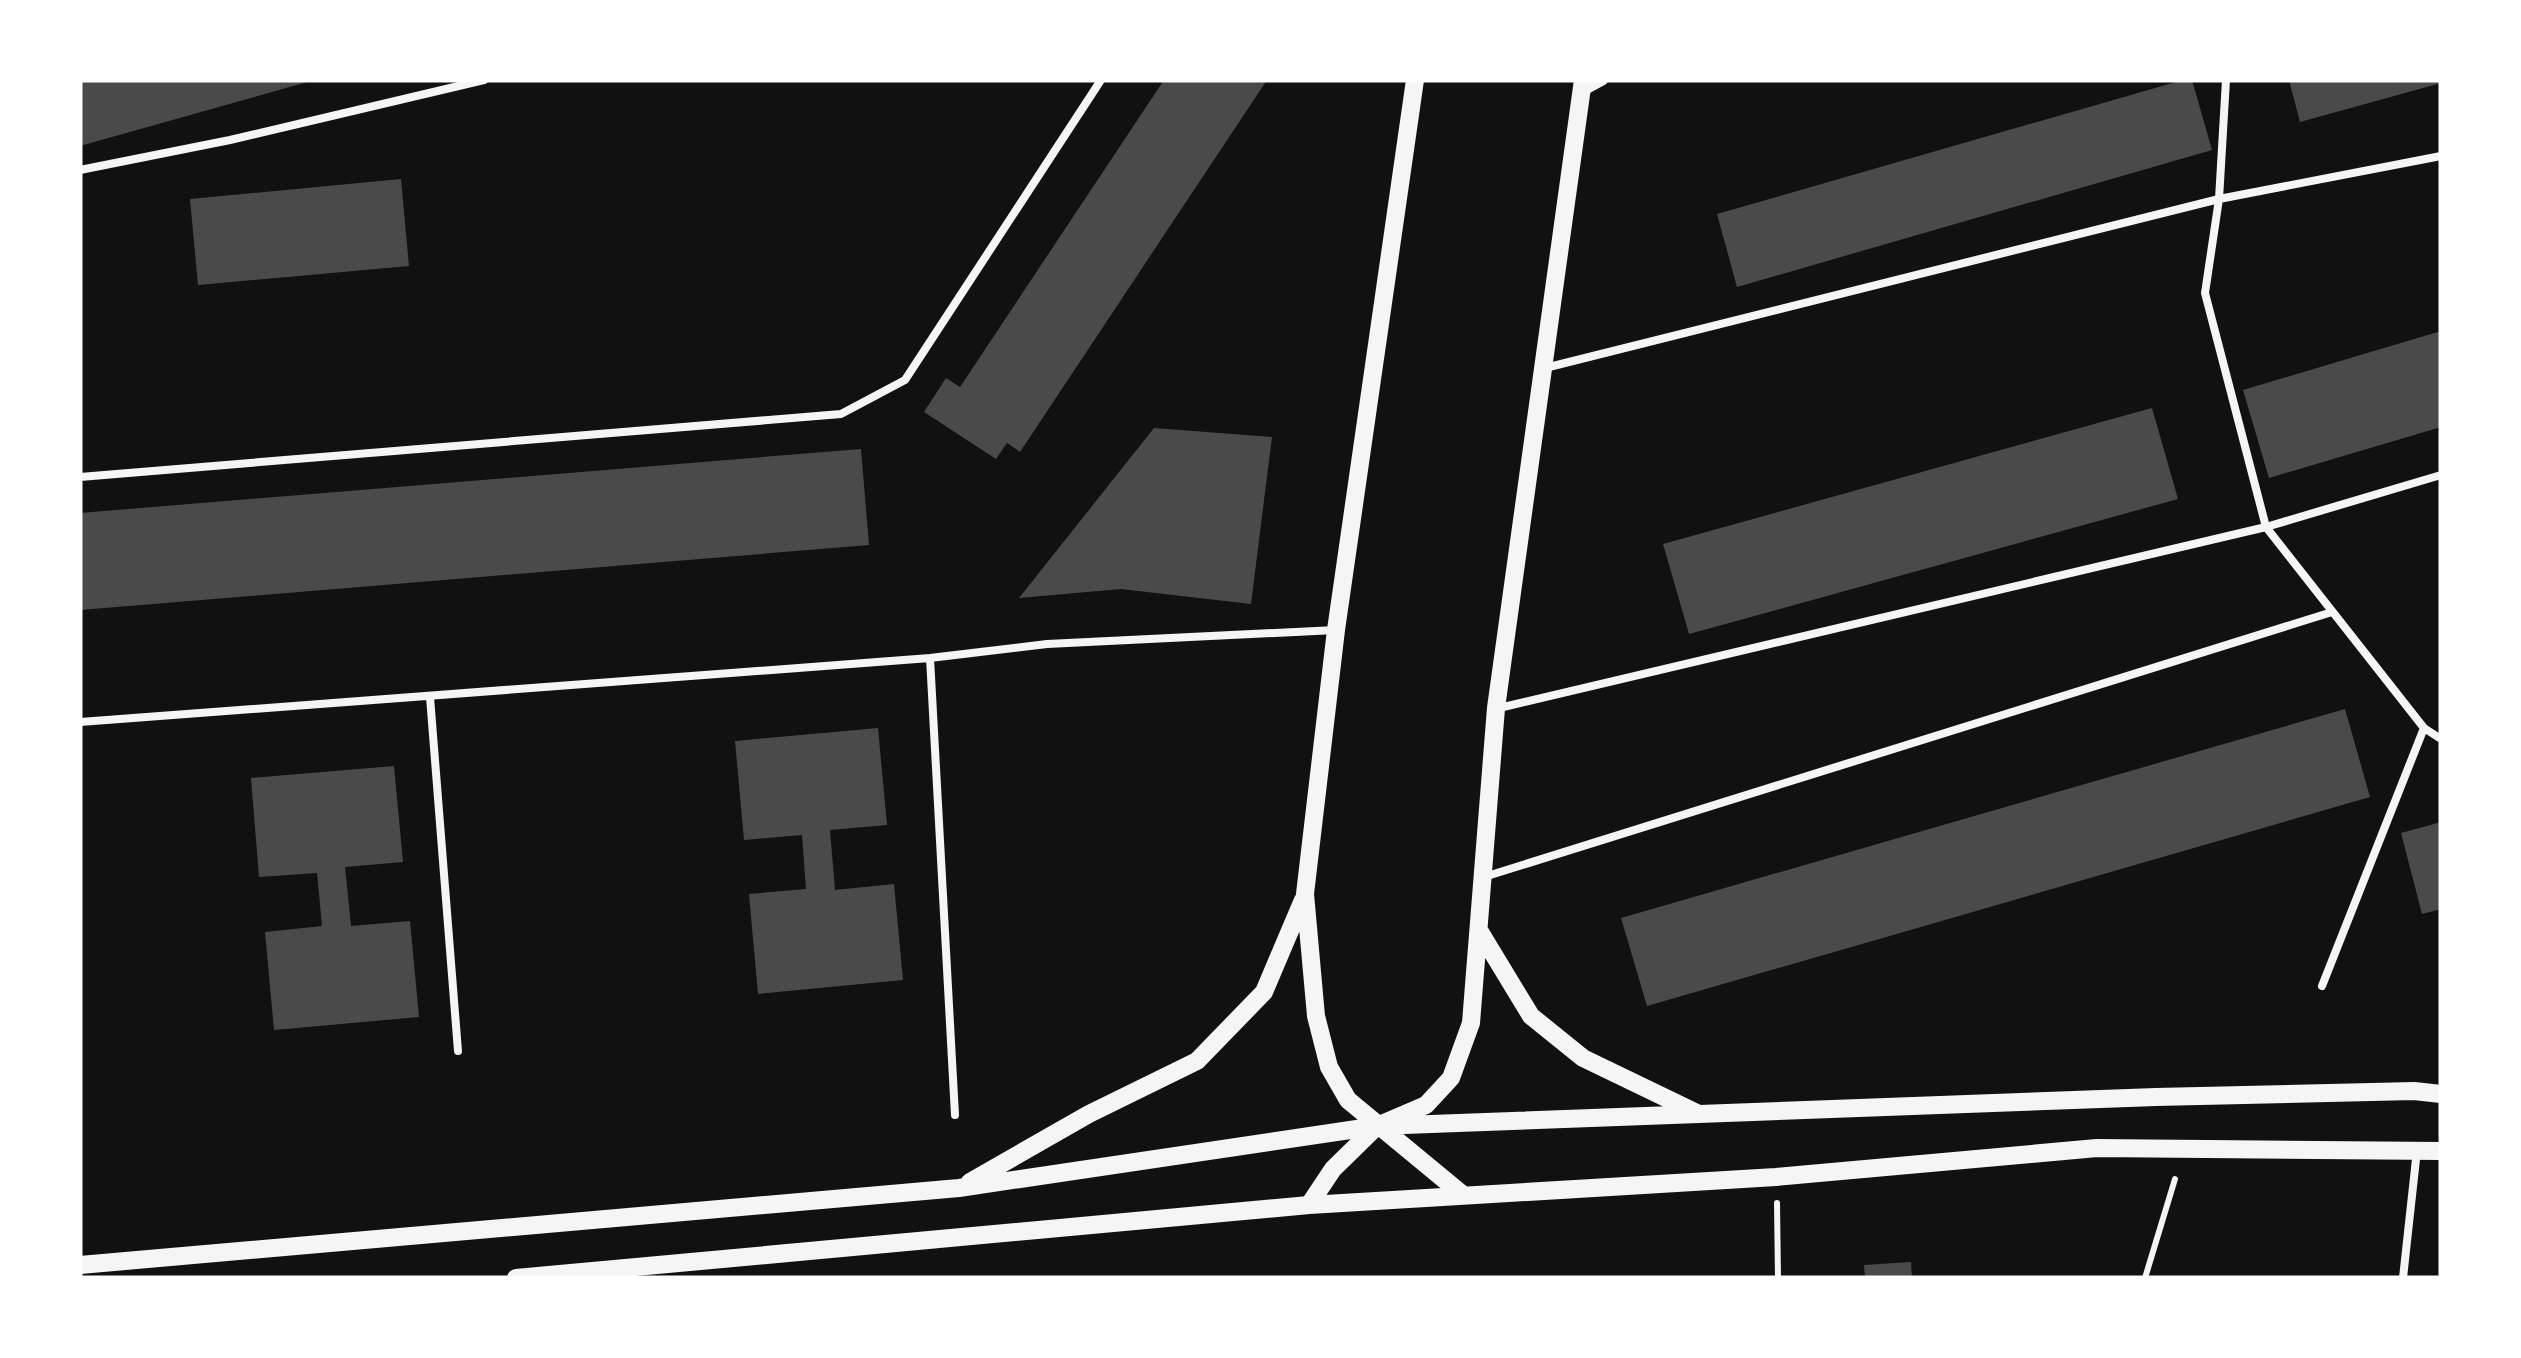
<svg xmlns="http://www.w3.org/2000/svg" width="2521" height="1358" font-family="Inter,sans-serif">
	<style>
		.building { fill: #4a4a4a }
		.lines { fill: none; stroke-linecap: round; stroke-linejoin: round }
		.path { stroke: #f5f5f5; stroke-width: 6 }
		.service { stroke: #f5f5f5; stroke-width: 8 }
		.minor { stroke: #f5f5f5; stroke-width: 10 }
		.tertiary { stroke: #f5f5f5; stroke-width: 18 }
	</style>
	<rect width="100%" height="100%" fill="#111"/>
	<path class="building" d="M80,80H311V81L80,146Z
		M1164,80H1267L1020,452L1007,443L996,459L924,412L946,378L960,387Z
		M2183,80H2192L2212,150L1737,287L1717,214Z
		M2289,80H2441V83L2300,122Z
		M401,179L409,266L198,285L190,199Z
		M2441,331V427L2269,478L2243,390Z
		M2152,408L2178,499L1689,634L1663,544Z
		M1154,428L1272,437L1251,604L1121,589L1019,598Z
		M861,449L869,545L80,610V513Z
		M2345,709L2370,797L1647,1006L1621,918Z
		M878,728L887,825L830,830L835,890L894,884L903,980L758,994L749,894L806,889L802,835L744,840L735,741Z
		M394,766L403,862L345,867L351,926L410,921L419,1017L274,1030L265,932L322,926L317,873L259,877L251,778Z
		M2441,822V909L2422,914L2401,833Z
		M1911,1262L1912,1278H1865L1864,1265Z"/>
	<g class="lines">
		<path class="path" d="M1777,1203L1778,1278
			M2145,1278L2175,1179"/>
		<path class="service" d="M2226,80L2219,199L2205,293L2266,527L2424,728L2441,739
			M80,170L230,140L484,80
			M1545,368L2219,199L2441,156
			M80,477L841,414L905,380L1101,80
			M930,658L955,1115
			M430,697L458,1051
			M1499,708L2266,527L2441,475
			M80,722L930,658L1047,644L1336,630
			M1484,877L2332,612
			M2322,986L2424,728
			M2403,1278L2417,1150"/>
		<path class="minor" d="M1583,91L1603,80"/>
		<path class="tertiary" d="M1415,80L1336,630L1305,894L1316,1016L1329,1067L1348,1100L1463,1195
			M1480,932L1531,1016L1583,1058L1699,1114
			M970,1182L1089,1114L1197,1061L1264,992L1303,900
			M1309,1205L1333,1169L1377,1126L1426,1105L1451,1078L1471,1023L1496,708L1583,80
			M80,1265L959,1188L1377,1126L2156,1097L2414,1091L2441,1094
			M516,1278L1309,1205L1776,1177L2097,1148L2441,1151"/>
	</g>
	<rect width="2521" height="1358" fill="none" stroke="#ffffff" stroke-width="165"/>
</svg>
